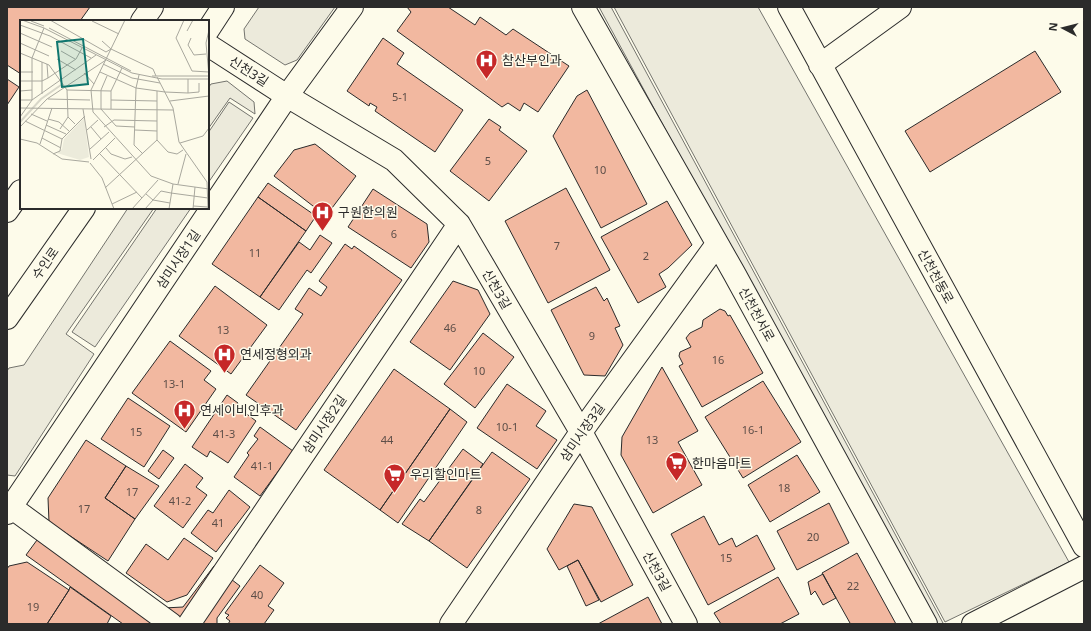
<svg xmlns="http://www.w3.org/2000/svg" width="1091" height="631" font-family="'Noto Sans','Noto Sans KR',sans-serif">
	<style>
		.parking { fill: #eceadb; stroke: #74746e }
		.building { fill: #f2b8a0; stroke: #2b2b2b }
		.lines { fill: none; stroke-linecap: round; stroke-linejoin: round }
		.street-casing { stroke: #2b2b2b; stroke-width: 24 }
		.primary-casing { stroke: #2b2b2b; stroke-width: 24 }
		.street { stroke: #fdfbea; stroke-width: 22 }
		.primary { stroke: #fdfbea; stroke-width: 22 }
		.labels { text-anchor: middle; stroke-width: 3; stroke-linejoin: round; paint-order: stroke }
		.number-label { font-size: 11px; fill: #5d4e48 }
		.poi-label { font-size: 13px; fill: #2b2b2b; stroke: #fdfbea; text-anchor: start }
		.street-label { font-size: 13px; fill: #2b2b2b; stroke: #fdfbea }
		.inset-river { fill: none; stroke: #d8d7c9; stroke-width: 2 }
		.inset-road { fill: none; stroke: #a9a89e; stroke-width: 1 }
		.view { fill: #0f766e; fill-opacity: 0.15; stroke: #0f766e; stroke-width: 2 }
		.inset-edge { fill: none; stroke: #2b2b2b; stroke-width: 2 }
	</style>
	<rect width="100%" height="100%" fill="#fdfbea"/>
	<path class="parking" d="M259,7H335L297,60L285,65L245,39L244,29Z
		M599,7H611L943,623L940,624H934Z
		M614,7H758L1069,562L945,622Z
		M227,81L254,102L255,114L230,98L208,129V88L211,84Z
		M229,102L253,118L208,183V133Z
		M128,208H154L66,334L94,354L15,476L7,475V371L9,368L24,365Z
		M157,208H191L95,347L72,332Z"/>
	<path class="building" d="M7,7H90L80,21H21V74L7,65Z
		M407,7H448L475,25L480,17L506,35L513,29L569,66L538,112L524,103L520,111L508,103L502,107L397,31L411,12Z
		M383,38L404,53L397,64L463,110L435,152L375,111L377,107L370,103L369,106L347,91Z
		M1035,51L1061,92L930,172L905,131Z
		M7,79L19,87L7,105Z
		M587,90L647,204L601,228L553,136L577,96Z
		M489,119L501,127L499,130L527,151L489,201L450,171Z
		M315,144L356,176L326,216L274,176L294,150Z
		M268,183L316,216L306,231L258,197Z
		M566,188L610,270L548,303L505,221Z
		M373,189L427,224L429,242L411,268L348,227Z
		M258,197L306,231L260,297L212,264Z
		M667,201L692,245L668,268L659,274L666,287L638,303L601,237Z
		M320,235L332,243L311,273L307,270L279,310L260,297L299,242L310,250Z
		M345,244L352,249L354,246L402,280L296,430L246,395L303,314L295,309L309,288L321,296L327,287L319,281Z
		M453,281L478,290L490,314L450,370L410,342Z
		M215,286L267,325L231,374L179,336Z
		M596,287L604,301L607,298L620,326L615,328L623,345L605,376L584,375L551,310Z
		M720,309L725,311L728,316L730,315L763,373L702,407L679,366L683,364L679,356L680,352L691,347L686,338L690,333L702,327L703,320Z
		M483,333L514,357L475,408L444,384Z
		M170,341L211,371L204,380L216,389L186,432L132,393Z
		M662,367L698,431L678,442L702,485L653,513L621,455L622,437Z
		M394,369L450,409L380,510L324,470Z
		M763,381L801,442L743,478L705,417Z
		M507,384L546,411L536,426L557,440L537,469L477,428Z
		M227,395L238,403L236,406L256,421L228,463L210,451L207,457L192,447Z
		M128,398L170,426L144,467L101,439Z
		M450,409L467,422L398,523L380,510Z
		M260,427L293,451L260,496L234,477L249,455L247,453L258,439L254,436Z
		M86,440L126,466L105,498L135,519L108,561L49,522L48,498Z
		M463,449L483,464L429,541L402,524L420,499L424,502Z
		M163,450L174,458L159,479L148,471Z
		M492,452L530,479L467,568L429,541Z
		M797,455L820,492L770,522L748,485Z
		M185,464L203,478L196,487L207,495L183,528L154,506Z
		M126,466L159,486L135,519L105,498Z
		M229,490L250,507L216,552L191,533L208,510L213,513Z
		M829,503L849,543L797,570L777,531Z
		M574,504L592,507L633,585L601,602L578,560L559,570L547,549Z
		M704,516L719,545L732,538L736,547L757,535L775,569L708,605L671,534Z
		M48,525L164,608L183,607L214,566L240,586L217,618V624H123L26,555Z
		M184,538L213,558L187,595L167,602L126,573L146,544L168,560Z
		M857,553L896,624H848L850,623L822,573Z
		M578,560L599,600L586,606L567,566Z
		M27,562L69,590L47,624H7V569L9,566Z
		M260,565L284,583L268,606L274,610L264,624H228L230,621L226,618L229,615L225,613Z
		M823,574L836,598L823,605L815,591L811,595L808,582Z
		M778,577L799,614L780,624H721L714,613Z
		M70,587L111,616L107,624H47L69,590Z
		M648,597L662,624H598Z"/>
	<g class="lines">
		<defs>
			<path id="street" d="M583,7L734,273L926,624
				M789,7L1084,546
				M208,45L287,96L394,160L459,224L581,432L686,624
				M820,65L900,7
				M11,507L171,624
				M7,513L287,96L352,7
				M189,624L459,224
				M451,624L581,432L717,244
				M973,624L1084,567"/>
			<path id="primary" d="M142,21L152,7
				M208,30L223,7
				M7,211L21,191
				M7,318L84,208"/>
		</defs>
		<use href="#street" class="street-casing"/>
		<use href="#primary" class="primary-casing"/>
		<use href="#street" class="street"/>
		<use href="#primary" class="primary"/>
	</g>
	<defs>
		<symbol id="hospital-pin" viewBox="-11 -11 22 30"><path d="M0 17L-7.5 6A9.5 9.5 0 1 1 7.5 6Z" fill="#c62828" stroke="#fdfbea"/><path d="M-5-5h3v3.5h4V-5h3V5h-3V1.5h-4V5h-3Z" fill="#fff"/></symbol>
		<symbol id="supermarket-pin" viewBox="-11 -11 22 30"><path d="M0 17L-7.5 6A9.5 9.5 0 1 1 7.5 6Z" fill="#c62828" stroke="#fdfbea"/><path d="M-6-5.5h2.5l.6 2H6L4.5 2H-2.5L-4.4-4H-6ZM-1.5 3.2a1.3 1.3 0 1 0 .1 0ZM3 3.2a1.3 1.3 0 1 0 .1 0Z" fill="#fff"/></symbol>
	</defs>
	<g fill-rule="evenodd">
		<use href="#hospital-pin" x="474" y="48" width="25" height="34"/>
		<use href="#hospital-pin" x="310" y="200" width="25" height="34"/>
		<use href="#hospital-pin" x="212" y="342" width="25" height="34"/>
		<use href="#hospital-pin" x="172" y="398" width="25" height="34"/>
		<use href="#supermarket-pin" x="664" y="450" width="25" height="34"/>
		<use href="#supermarket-pin" x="382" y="462" width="25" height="34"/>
	</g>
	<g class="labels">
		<g class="number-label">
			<text x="400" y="101">5-1</text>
			<text x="488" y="165">5</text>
			<text x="600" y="174">10</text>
			<text x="394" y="238">6</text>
			<text x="557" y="250">7</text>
			<text x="255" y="257">11</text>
			<text x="646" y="260">2</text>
			<text x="450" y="332">46</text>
			<text x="223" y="334">13</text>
			<text x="592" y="340">9</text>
			<text x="718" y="364">16</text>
			<text x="479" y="375">10</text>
			<text x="174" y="388">13-1</text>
			<text x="507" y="431">10-1</text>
			<text x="753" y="434">16-1</text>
			<text x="136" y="436">15</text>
			<text x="224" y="438">41-3</text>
			<text x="387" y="444">44</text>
			<text x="652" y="444">13</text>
			<text x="262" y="470">41-1</text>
			<text x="784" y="492">18</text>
			<text x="132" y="496">17</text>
			<text x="180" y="505">41-2</text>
			<text x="84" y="513">17</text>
			<text x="479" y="514">8</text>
			<text x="218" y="527">41</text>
			<text x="813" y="541">20</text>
			<text x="726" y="562">15</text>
			<text x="853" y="590">22</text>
			<text x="257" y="599">40</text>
			<text x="33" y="611">19</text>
		</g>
		<g class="poi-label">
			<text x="502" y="65">참산부인과</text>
			<text x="338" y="217">구원한의원</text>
			<text x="240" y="359">연세정형외과</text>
			<text x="200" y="415">연세이비인후과</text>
			<text x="692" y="468">한마음마트</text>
			<text x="410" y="479">우리할인마트</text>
		</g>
		<g class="street-label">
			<text transform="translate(249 71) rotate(33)" y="5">신천3길</text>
			<text transform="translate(178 259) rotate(-56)" y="5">삼미시장1길</text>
			<text transform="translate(45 263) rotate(-55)" y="5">수인로</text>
			<text transform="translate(936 276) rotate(61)" y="5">신천천동로</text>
			<text transform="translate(497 289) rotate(60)" y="5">신천3길</text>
			<text transform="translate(757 314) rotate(61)" y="5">신천천서로</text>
			<text transform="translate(324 424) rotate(-56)" y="5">삼미시장2길</text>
			<text transform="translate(582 432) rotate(-55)" y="5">삼미시장3길</text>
			<text transform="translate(657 571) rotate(61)" y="5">신천3길</text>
		</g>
	</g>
	<g transform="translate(20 20)">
		<rect width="189" height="189" fill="#fdfbea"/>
		<path d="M64,98L69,137L60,140L37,133L42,129L44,119Z" fill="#ecebdb"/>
		<path class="inset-river" d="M0,102L21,79L41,65"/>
		<path class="inset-road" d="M2,0L24,8L112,53L142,59H189M30,0L86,32L91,29M105,0L71,70L73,92L131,156L153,164L189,169M164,0L156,18L172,51L189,52M11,1L24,6M72,1L99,14M0,5L30,16L71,38M29,8L111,51M189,10L186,23L189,56M167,11L173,0M0,13L32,27M171,18L168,25L174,35L186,34M82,21L91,29L133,49L136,56M0,23L29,36M41,31L55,39M0,33L29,45L47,70L48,97L55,104M37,39L56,50M22,42V74M27,44L28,58M83,44L112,58L140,63M0,52H13M80,52L116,68L145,72L168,73V59M64,53L74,64M119,55L116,68L114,125L123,134M87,56L81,70V89L96,106L115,107M132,56H189M137,57L153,88L159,122L187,162L188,189M0,61H22L28,58L56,39L62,28M47,70L91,71M0,71L12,70M168,73L179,72V63M189,73V86M28,79L70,80M0,80H12V38L24,8M91,80L137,81M150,81L189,76M0,88L153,90M63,89L71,139M91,89V71L102,48M11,94L27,101M0,97L12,80L76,35M28,99L39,102L49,111M5,101L42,119M26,105L46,114M0,107L27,79L86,40M71,107L81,119M84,107L94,100L137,101M40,109L48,97M67,110L78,100M115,110L137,111M22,118L41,128M0,119L17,123L42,139L69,142M137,120L148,132L157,134L163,130M160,123L183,116L189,108M20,124L32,88M86,128L91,134L105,139L112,137M70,129L89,112M33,134L40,131L42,119L65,96M80,134L122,178M73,140L95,118M70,143L82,158L94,189M158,164L166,134M85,168L137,120V71M151,173L188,178M126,174L133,180L150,183M92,184L117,172M173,186L188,187M112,189L138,160M125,189L141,171L151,173M149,189L153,164M173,189L175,167"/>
		<path class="view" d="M63,19L68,64L42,67L37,22Z"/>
		<rect width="189" height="189" class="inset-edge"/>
	</g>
	<rect width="1091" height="631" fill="none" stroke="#2b2b2b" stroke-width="16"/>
	<g transform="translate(1063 28) rotate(277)" stroke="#fdfbea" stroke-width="3" paint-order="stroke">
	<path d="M0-3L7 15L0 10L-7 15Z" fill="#2b2b2b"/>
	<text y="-6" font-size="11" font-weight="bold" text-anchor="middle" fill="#2b2b2b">N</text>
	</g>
</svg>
